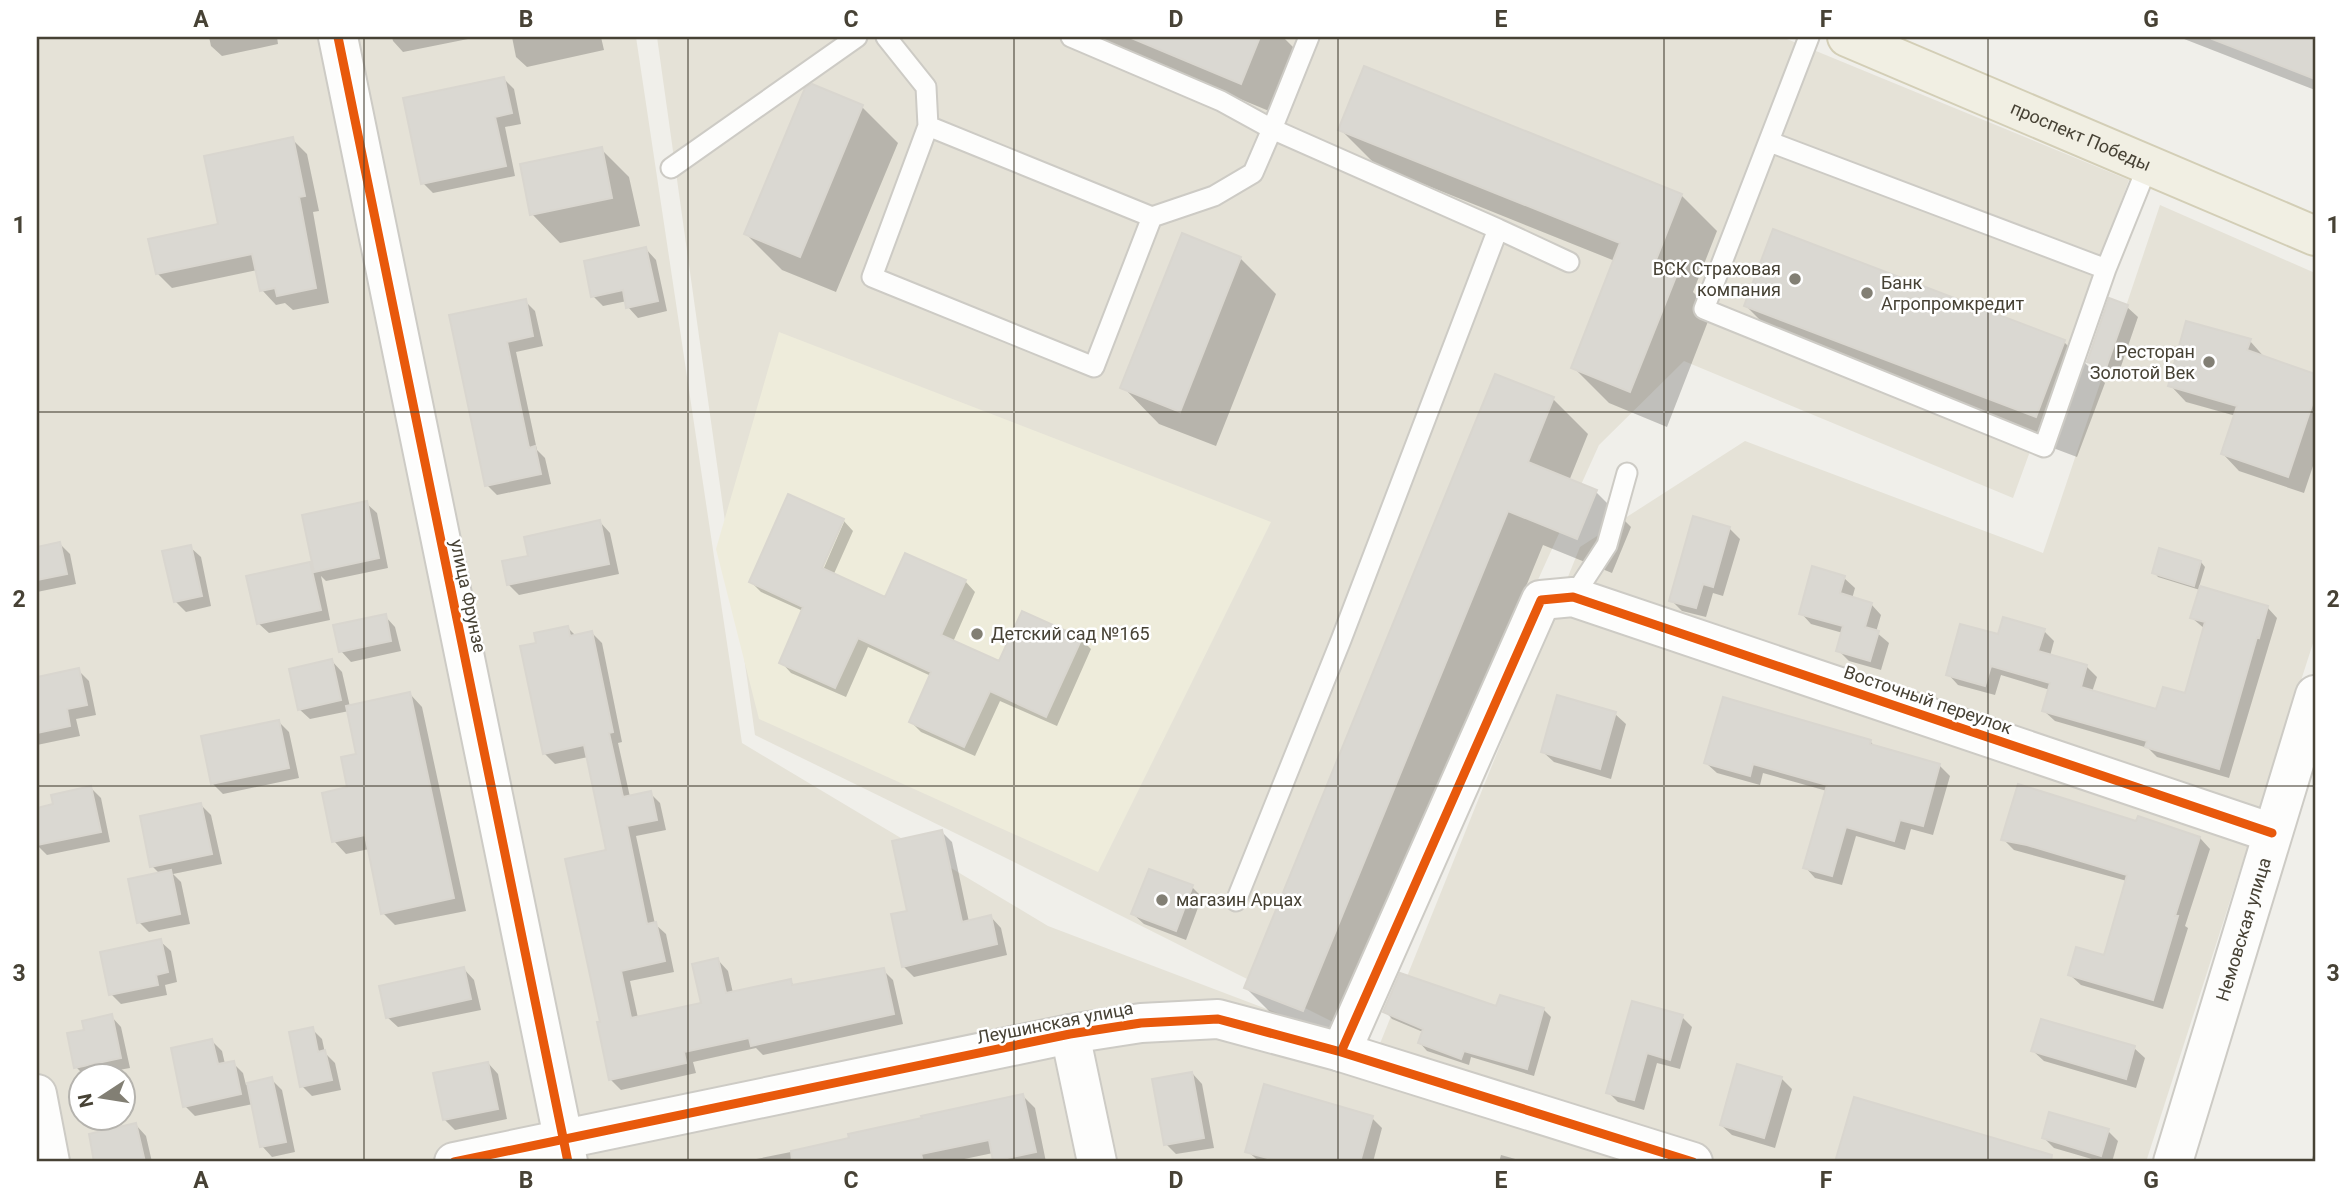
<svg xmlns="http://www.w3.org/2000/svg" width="2352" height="1199" font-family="Roboto,sans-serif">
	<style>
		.residential { fill: #e5e2d7; fill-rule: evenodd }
		.education { fill: #eeecdb }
		.shadow { fill: #0003; fill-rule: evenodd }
		.building { fill: #dad8d2; stroke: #d9d6cf; stroke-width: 2 }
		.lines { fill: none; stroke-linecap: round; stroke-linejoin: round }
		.service-casing { stroke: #cdcbc5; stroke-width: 23 }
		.minor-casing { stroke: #cdcbc5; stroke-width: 42 }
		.primary-casing { stroke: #d3ceb6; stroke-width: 42 }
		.service { stroke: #fdfdfc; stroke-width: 19 }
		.minor { stroke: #fdfdfc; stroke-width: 38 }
		.primary { stroke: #f1efe3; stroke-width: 38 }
		.cycleway-casing { stroke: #fff; stroke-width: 13 }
		.cycleway { stroke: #e8590c; stroke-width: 9 }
		.grid { fill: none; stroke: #474235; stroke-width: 2; stroke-opacity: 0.55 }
		.poi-dot { fill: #827f74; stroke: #fff; stroke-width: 2.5 }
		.labels { text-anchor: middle; stroke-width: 5; stroke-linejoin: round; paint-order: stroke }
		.street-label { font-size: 18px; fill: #474235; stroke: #fff }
		.poi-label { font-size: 18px; fill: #474235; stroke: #fff; text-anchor: start }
		.neatline { fill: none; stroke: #474235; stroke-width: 2.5 }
		.grid-label { font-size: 23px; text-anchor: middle; font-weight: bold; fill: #474235 }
	</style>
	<rect width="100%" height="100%" fill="#f0efea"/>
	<path class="residential" d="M37,37H636L742,743L1048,926L1377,1051L1580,547L1745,441L2043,553L2160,205L2315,273V637L2146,1162H37ZM80,1076H122V1118H80Z
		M657,37H1782L2129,180L2013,498L1684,361L1599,445L1337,1024L1008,859L755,735Z"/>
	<path class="education" d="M779,332L1271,522L1098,872L759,719L716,549Z"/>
	<path class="shadow" d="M209,37H277L278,44L222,56L211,46Z
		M392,37H478L403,52L393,41Z
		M512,37H601L604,50L527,67L516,57Z
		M1091,37H1283L1295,49L1269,111Z
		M2179,37H2315V90Z
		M504,79L514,89L521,124L505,127L515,176L433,193L423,183Z
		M862,107L898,143L836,292L782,270L746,234Z
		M1340,129L1681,195L1717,231L1693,292L1712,311L1667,427L1609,403L1573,367L1615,261L1376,165Z
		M292,139L307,154L319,211L313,212L329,303L293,310L285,303L276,305L262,290L257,270L172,288L157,273L220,225Z
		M601,149L629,177L640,226L560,243L532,214Z
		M646,249L656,260L667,311L638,318L628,307L627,301L603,306L593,296Z
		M1240,258L1276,294L1216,446L1159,424L1123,387Z
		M525,301L535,311L543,346L516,352L537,450L545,458L551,484L497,495L487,485L451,317Z
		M2110,301L2127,307L2138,317L2117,378L2099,371L2089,361Z
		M1746,306L2064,342L2105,383L2077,457L1787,347Z
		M2250,341L2266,359L2315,376V460L2304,493L2239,471L2223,454L2236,416L2186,402L2170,385Z
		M1496,377L1553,399L1588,434L1569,481L1596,492L1631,527L1612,573L1543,545L1338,1045L1281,1023L1246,988Z
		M366,503L377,513L388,568L326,581L321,576L330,620L269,633L258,623L310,564L315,569Z
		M843,520L853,531L833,576L886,599L965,581L975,592L953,642L1000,664L1081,639L1091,649L1057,726L1000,701L975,756L921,732L911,722L931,676L868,647L846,697L791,673L781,662L803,611L761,592L751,582ZM841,522H844L820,577L817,576Z
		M600,522L610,533L619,574L519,595L509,585Z
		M1729,528L1740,539L1723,596L1713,593L1706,617L1682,611L1671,600Z
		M60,544L70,554L76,584L37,592V549Z
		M190,547L201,557L211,606L186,612L175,601Z
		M2201,562L2205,567L2199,587L2267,607L2277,618L2229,778L2157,757L2148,748L2055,721L2044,711L2050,690L2001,675L1995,695L1958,685L1948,674L2000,637L2044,631L2054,641L2050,656L2086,666L2097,677L2092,692L2157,711L2186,695L2205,629L2192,618L2200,590L2158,577L2154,572Z
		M1844,578L1855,588L1852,599L1871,604L1881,615L1876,632L1889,643L1881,670L1849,661L1838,650L1843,633L1811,624L1801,613Z
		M385,616L395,627L401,651L351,662L341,651Z
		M567,627L576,636L592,633L602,643L622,742L618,743L630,797L650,793L660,803L666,830L636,836L655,924L666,934L674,972L630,981L638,1018L703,1005L718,960L728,971L733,993L790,981L795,986L883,970L893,980L903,1024L763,1055L756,1048L693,1062L696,1073L621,1090L611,1080L602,1023L608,851L588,757L555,764L544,753L538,644Z
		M332,661L342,672L350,707L410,694L422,707L466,911L395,925L383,913L369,849L346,854L334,841L358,755L349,711L310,719L299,709Z
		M78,670L89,681L96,715L76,719L80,736L37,745V679Z
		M1615,714L1626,724L1611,779L1554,762L1543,752Z
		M279,722L289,732L299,778L223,794L212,783Z
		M1870,741L1875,747L1939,765L1950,776L1933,835L1911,829L1905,850L1856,836L1842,885L1815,878L1805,867L1827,791L1763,773L1760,785L1717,773L1706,763Z
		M91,788L101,798L110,842L47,855L37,845V809L55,805Z
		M201,805L211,815L222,864L173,874L181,882L190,924L149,932L139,922L160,874L152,866Z
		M2137,823L2200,838L2210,849L2185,926L2188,928L2163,1009L2081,985L2070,975L2105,957L2127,881L2014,850L2003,839Z
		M942,832L952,842L969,922L991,917L1001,928L1007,955L914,977L904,967L893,915L909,912Z
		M1192,887L1202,897L1186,940L1144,924L1133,914Z
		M160,941L171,951L177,982L165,985L167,995L121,1004L111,994Z
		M464,969L474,980L481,1010L398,1027L387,1017Z
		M1498,1008L1543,1009L1551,1017L1534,1076L1471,1057L1469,1065L1427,1051L1420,1043L1423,1032L1392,1019L1385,1011Z
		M111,1016L121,1027L130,1068L85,1076L76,1067L86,1031Z
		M1682,1017L1692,1027L1680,1069L1657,1063L1644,1110L1618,1102L1608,1092Z
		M312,1029L322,1039L325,1053L335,1063L341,1090L312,1096L302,1086Z
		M212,1041L222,1051L225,1064L233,1063L243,1073L246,1085L271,1079L282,1090L295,1152L272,1157L262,1146L253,1104L195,1116L185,1106Z
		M2134,1048L2145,1058L2136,1088L2044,1061L2033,1051Z
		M488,1063L498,1074L507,1119L455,1130L444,1119Z
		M1192,1073L1202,1084L1214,1148L1176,1154L1166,1144Z
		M1781,1078L1792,1089L1775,1148L1732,1135L1721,1125Z
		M1023,1096L1035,1108L1046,1162H995L993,1153L950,1162H741L851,1140Z
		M1372,1118L1382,1128L1373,1162H1260L1247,1151Z
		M136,1125L146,1136L152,1162H96L91,1136Z
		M2108,1131L2118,1141L2112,1162H2102L2054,1148L2044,1138Z
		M2315,1149V1162H2311Z
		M2042,1154L2050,1162H1842L1838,1158Z
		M1501,1155L1526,1162H1499Z"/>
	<path class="building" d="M1129,37H1260L1241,84Z
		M2213,37H2315V79L2212,39Z
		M1364,66L1682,194L1654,265L1677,274L1630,392L1571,368L1620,243L1338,130Z
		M504,77L512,113L495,117L506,166L421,184L403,98Z
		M812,84L863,105L800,257L744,234L805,88Z
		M293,137L305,196L299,197L316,288L277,296L275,288L260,291L252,254L156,274L148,239L218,224L204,156Z
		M602,147L612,198L530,215L520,164Z
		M1773,229L2065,340L2036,417L1744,306Z
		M1182,233L1241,257L1180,412L1120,388Z
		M646,247L658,301L626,308L623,290L591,297L584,261Z
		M2109,298L2128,305L2106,368L2087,362Z
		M526,299L533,336L507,342L529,448L535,446L541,474L485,486L449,315Z
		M2186,321L2251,339L2247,350L2315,374V396L2288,477L2221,454L2237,406L2168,386Z
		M1495,374L1554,397L1528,462L1597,490L1577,539L1508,511L1303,1011L1244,988Z
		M788,494L844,519L822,568L885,597L905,553L966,580L941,635L999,661L1022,611L1082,638L1046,717L990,691L964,747L909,722L931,672L858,638L835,688L779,663L803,607L749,582Z
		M367,501L379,558L314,572L302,515Z
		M1693,516L1730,527L1713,587L1703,584L1696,608L1669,601Z
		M600,520L609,564L507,585L502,561L528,556L524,537Z
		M60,542L67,574L37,580V547Z
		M191,545L202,596L174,602L162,551Z
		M2159,548L2201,561L2194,586L2152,573Z
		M310,562L321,610L257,624L246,576Z
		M1812,566L1845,576L1840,593L1872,603L1865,627L1879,631L1870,661L1836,651L1843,626L1799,614Z
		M2200,586L2268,606L2259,638L2257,637L2219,769L2145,747L2147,741L2042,711L2050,683L1991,666L1985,686L1946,675L1960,624L1998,634L2003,617L2045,629L2038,651L2087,665L2081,687L2156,709L2163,687L2185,693L2205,622L2190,618Z
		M386,614L391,641L339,652L333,625Z
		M568,626L570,636L592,631L613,732L609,733L623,797L651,791L657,820L627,826L647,924L656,922L665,961L621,971L631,1018L701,1003L692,964L718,958L726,993L791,979L792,985L884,968L894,1014L751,1046L749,1038L684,1052L686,1063L609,1080L597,1022H600L565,859L606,850L584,745L543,754L520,646L536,643L534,633Z
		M332,659L341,700L298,710L289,669Z
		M79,668L87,705L67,709L70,726L37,733V677Z
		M410,692L454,898L381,914L365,835L332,842L322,793L347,787L341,757L356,754L346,706Z
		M1557,695L1616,712L1600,769L1541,752Z
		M1723,697L1871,740L1870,744L1940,764L1923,826L1900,820L1894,841L1846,827L1832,876L1803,868L1827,785L1753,764L1750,776L1704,763Z
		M279,720L289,768L211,784L201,736Z
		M2018,784L2136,821L2138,816L2200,837L2175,916H2178L2153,1000L2068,975L2076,947L2104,955L2127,875L2027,845L2001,840Z
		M91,786L101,832L37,845V808L53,804L51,795Z
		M201,803L212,854L150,867L140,816Z
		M942,830L962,922L991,915L997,944L902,967L891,914L907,911L892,841Z
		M1149,869L1193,885L1176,931L1131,914Z
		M171,870L180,914L137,923L128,879Z
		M161,939L168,972L156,975L158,985L109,995L100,952Z
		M464,967L471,999L386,1018L379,986Z
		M1400,973L1496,1006L1500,995L1544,1008L1527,1069L1464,1051L1461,1059L1418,1043L1423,1029L1383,1012Z
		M1632,1001L1683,1015L1670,1060L1647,1053L1634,1100L1606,1093Z
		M112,1014L121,1058L74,1068L67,1033L84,1030L82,1021Z
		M2041,1019L2135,1046L2126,1079L2031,1051Z
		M313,1027L318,1052L325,1050L332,1080L300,1087L289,1032Z
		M212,1039L218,1064L234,1061L241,1094L183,1107L171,1048Z
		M488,1062L498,1109L443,1120L433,1073Z
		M1737,1064L1782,1077L1764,1138L1720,1125Z
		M1192,1072L1204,1138L1164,1145L1152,1079Z
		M272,1077L286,1142L260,1147L247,1083Z
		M1264,1084L1373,1116L1360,1162H1282L1245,1152Z
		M1023,1094L1036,1152L993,1161L989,1140L921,1154L923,1162H792L791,1151L849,1138L848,1134L922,1118L921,1116Z
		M1854,1097L2052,1155L2051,1162H1835Z
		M2049,1112L2109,1129L2101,1156L2042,1138Z
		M136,1123L145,1162H94L89,1134Z"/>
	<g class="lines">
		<defs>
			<path id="service" d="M886,37L926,87L928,126L872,277L1094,367L1152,217L928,126
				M1071,37L1221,101L1272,129L1253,173L1214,196L1152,217
				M1809,37L1704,309L2044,447L2106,269L2148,165
				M1770,142L2106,269
				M671,168L857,37
				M1498,229L1569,262
				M1573,597L1607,545L1627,473
				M1236,901L1341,640L1498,229L1272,129L1309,37"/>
			<g id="minor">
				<path d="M338,37L568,1162"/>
				<path d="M1070,1034L1097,1162"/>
				<path d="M1341,1052L1541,600L1573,597L2272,833"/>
				<path d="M37,1094L50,1162"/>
				<path d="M454,1162L1070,1034L1141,1023L1218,1019L1341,1052L1693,1162"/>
				<path id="s1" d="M2173,1162L2315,695"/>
			</g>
			<g id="primary">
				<path id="s2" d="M1847,37L2315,236"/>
			</g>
		</defs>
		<use href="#service" class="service-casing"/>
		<use href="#minor" class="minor-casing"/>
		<use href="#primary" class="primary-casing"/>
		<use href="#service" class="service"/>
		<use href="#minor" class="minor"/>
		<use href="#primary" class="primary"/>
		<defs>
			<path id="cycleway" d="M338,37L568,1162
				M1341,1052L1541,600L1573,597L2272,833
				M454,1162L1070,1034L1141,1023L1218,1019L1341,1052L1693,1162"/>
		</defs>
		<use href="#cycleway" class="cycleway-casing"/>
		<use href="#cycleway" class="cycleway"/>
	</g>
	<path class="grid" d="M364,37V1162M688,37V1162M1014,37V1162M1338,37V1162M1664,37V1162M1988,37V1162M37,412H2315M37,786H2315"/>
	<g class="poi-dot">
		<circle cx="1795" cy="279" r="7"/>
		<circle cx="1867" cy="293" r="7"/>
		<circle cx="2209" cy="362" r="7"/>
		<circle cx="977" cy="634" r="7"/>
		<circle cx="1162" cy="900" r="7"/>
	</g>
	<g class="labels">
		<g class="street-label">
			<text dy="6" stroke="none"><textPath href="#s2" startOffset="254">проспект Победы</textPath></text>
			<text transform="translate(468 596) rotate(78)" y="6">улица Фрунзе</text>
			<text transform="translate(1928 700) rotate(19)" y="6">Восточный переулок</text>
			<text dy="6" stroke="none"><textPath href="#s1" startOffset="243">Немовская улица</textPath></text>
			<text transform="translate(1055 1023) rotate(-11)" y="6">Леушинская улица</text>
		</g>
		<g class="poi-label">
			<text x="1781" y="275" text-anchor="end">ВСК Страховая<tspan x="1781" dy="21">компания</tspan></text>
			<text x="1881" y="289">Банк<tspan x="1881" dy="21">Агропромкредит</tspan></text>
			<text x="2195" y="358" text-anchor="end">Ресторан<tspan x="2195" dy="21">Золотой Век</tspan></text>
			<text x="991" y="640">Детский сад №165</text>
			<text x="1176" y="906">магазин Арцах</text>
		</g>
	</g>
	<rect width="2352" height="1199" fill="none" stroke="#ffffff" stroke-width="77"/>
	<g transform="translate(102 1097) rotate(258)"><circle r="33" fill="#ffffff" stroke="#b5b3ae" stroke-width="2"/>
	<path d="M0-5L12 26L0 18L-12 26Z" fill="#827f74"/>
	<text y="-10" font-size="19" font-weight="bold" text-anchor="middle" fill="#474235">N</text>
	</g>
	<rect x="38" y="38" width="2276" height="1122" class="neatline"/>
	<g class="grid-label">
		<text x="201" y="27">A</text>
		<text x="526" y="27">B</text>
		<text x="851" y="27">C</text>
		<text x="1176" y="27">D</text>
		<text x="1501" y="27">E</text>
		<text x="1826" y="27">F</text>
		<text x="2151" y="27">G</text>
		<text x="19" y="233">1</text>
		<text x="2333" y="233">1</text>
		<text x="19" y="607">2</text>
		<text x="2333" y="607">2</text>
		<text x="19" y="981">3</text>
		<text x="2333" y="981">3</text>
		<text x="201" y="1188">A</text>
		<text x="526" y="1188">B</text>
		<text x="851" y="1188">C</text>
		<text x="1176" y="1188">D</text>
		<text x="1501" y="1188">E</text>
		<text x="1826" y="1188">F</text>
		<text x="2151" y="1188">G</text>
	</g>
</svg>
